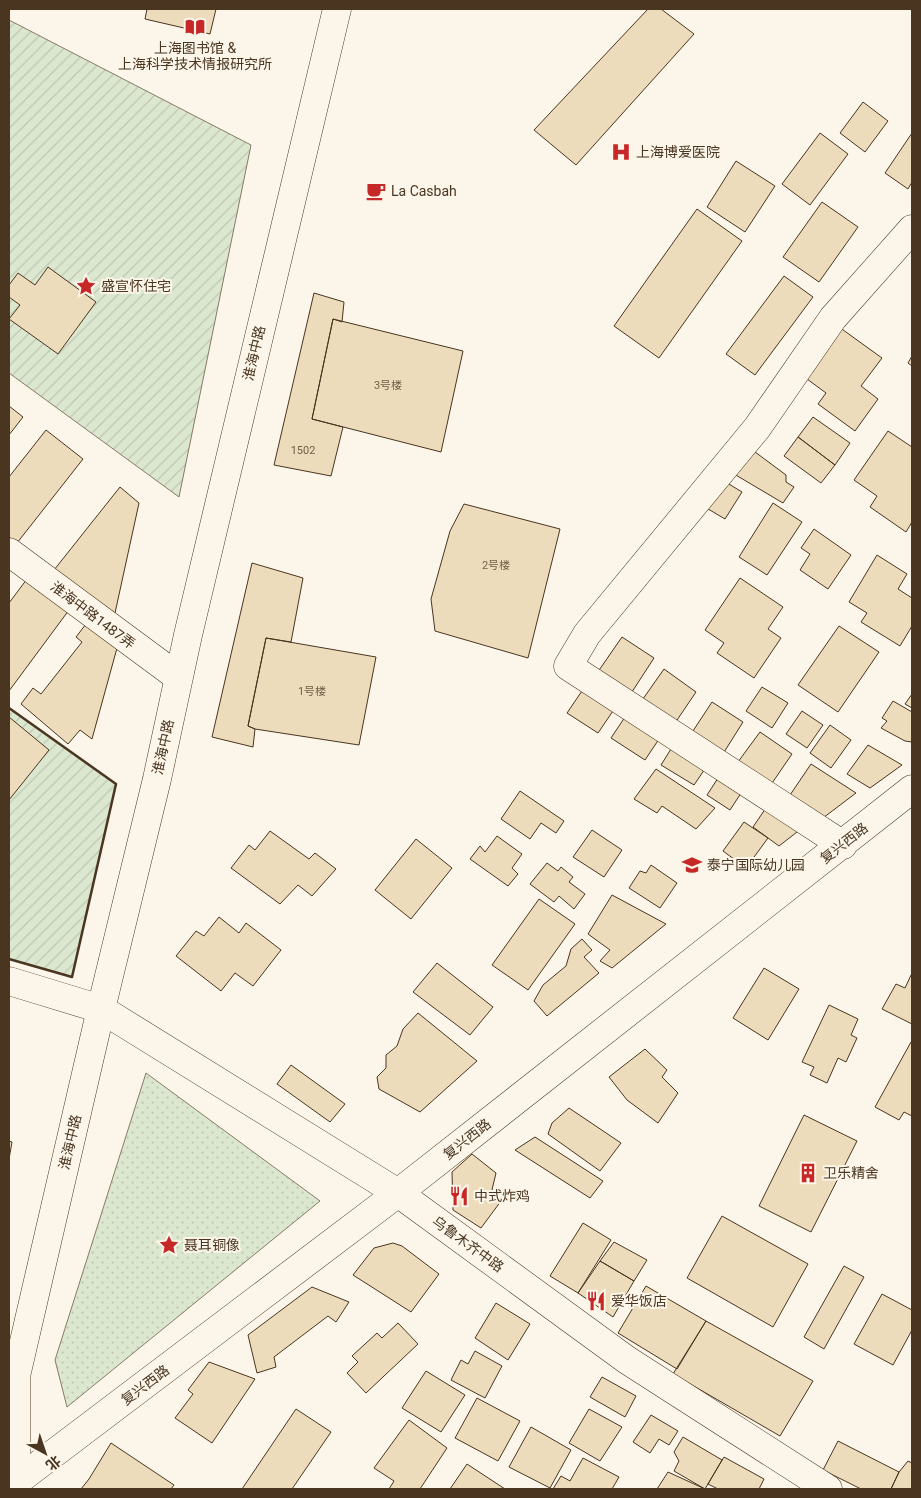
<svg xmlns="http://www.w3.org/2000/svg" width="921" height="1498" font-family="Roboto,'Noto Sans SC',sans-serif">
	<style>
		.park { fill: url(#park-dots); stroke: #887966 }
		.garden { fill: url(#garden-furrows); stroke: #887966 }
		.building { fill: #ecdcbc; stroke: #4a3520 }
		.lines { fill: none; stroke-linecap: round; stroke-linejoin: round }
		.minor-casing { stroke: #4a3520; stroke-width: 29 }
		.major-casing { stroke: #4a3520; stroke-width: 29 }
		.minor { stroke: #fbf6e9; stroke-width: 28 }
		.major { stroke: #fbf6e9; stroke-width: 28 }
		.wall { stroke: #4a3520; stroke-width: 2.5 }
		.labels { text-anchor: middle; stroke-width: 4; stroke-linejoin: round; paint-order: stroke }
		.number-label { font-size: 11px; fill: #725f47 }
		.poi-label { font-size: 14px; fill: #4a3520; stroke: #fbf6e9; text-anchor: start }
		.street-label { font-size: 14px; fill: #4a3520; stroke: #fbf6e9 }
	</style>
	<defs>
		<pattern id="park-dots" width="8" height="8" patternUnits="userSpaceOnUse" patternTransform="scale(1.25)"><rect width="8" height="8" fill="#dce7d0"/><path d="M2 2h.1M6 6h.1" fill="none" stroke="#bec7b2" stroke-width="1.8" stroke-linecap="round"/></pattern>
		<pattern id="garden-furrows" width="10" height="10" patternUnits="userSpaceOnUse" patternTransform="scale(1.25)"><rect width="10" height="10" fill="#dce7d0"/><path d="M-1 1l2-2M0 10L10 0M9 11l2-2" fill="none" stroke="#bec7b2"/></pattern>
	</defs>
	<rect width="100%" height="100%" fill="#fbf6e9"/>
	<path class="park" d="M146,1073L320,1201L67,1407L55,1360Z"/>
	<path class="garden" d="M9,20L251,145L179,497L9,373Z
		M9,708L116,784L72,977L9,959Z"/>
	<path class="building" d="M147,9H216L210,34L145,19Z
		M648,9H661L694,34L576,165L534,130Z
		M863,102L888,121L865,152L840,133Z
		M820,133L848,154L810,205L782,184Z
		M912,133V182L908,189L885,173Z
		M736,161L775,186L745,232L707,207Z
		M822,202L858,227L819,282L783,257Z
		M697,209L742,241L659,358L614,326Z
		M48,267L96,302L58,354L9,319L20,305L9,297V285L18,273L35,285Z
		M784,276L813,297L755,375L726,354Z
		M314,293L344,302L342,322L333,319L312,419L343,427L331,476L274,465Z
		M333,319L463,351L441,452L312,419Z
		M839,327L882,358L861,386L878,399L855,431L818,404L826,393L803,376Z
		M912,356V366L908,363Z
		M9,406L23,417L9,435Z
		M813,417L850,443L835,465L798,437Z
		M46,430L83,459L17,543L9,537V477Z
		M888,431L912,447V522L906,532L870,507L877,496L854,480Z
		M798,437L835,465L821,483L784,456Z
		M747,446L786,475V482L794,487L783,503L729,471Z
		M714,475L742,492L725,519L698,503Z
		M120,487L139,503L115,613L54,570Z
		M773,503L802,522L767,575L739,557Z
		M464,504L560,529L528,658L435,631L431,599L450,531Z
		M814,529L851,555L828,589L800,570L810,554L801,548Z
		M877,555L907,574L898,589L912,598V626L900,646L861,622L867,613L849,602Z
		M252,563L303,578L291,642L266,638L248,726L255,729L253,747L212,737Z
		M740,578L783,607L768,629L781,638L754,678L717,653L724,643L705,630Z
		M27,579L69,610L9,691V603Z
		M86,624L117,648L92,739L80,730L68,744L21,704L33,688L41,694L82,642L76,637Z
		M839,626L879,652L838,712L798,685Z
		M622,637L654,658L628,698L595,676Z
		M266,638L376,657L359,745L255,729L248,726Z
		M664,669L696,692L671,729L638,706Z
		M586,685L617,705L598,733L567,713Z
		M762,687L788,703L772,728L746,711Z
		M912,694V708L905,704Z
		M893,701L912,712V742L905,741L881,728L887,721L882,718Z
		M712,702L743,722L721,757L689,737Z
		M629,711L663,733L645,760L611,738Z
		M802,711L823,725L807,748L786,734Z
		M9,717L49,750L9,800Z
		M830,725L851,740L831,768L810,753Z
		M760,732L792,754L768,789L735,766Z
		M676,741L709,763L694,785L661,765Z
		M868,745L902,765L870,788L847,774Z
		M811,764L856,793L819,821L788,798Z
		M656,769L715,808L696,829L662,806L657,813L634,799Z
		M722,772L745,787L730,810L707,795Z
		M520,791L564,821L556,833L541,823L530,839L501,819Z
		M770,802L806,825L779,846L753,827Z
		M744,822L768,838L746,868L723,851Z
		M592,830L622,850L604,877L573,857Z
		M270,831L309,859L315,853L336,869L312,896L298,885L280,904L231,868L249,845L255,850Z
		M497,836L522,854L512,868L518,874L508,886L470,859L480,846L485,852Z
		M416,839L452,868L411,919L375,890Z
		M547,863L558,871L561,867L573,877L569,882L585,894L574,909L559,896L554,902L530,884Z
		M651,865L677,883L660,908L629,888L640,871L646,873Z
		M612,895L666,924L612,968L600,961L610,950L588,934Z
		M539,899L575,924L528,990L492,965Z
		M219,917L239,933L246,923L281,950L253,986L235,973L221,991L176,956L196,931L204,936Z
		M582,939L592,950L584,957L599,973L547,1016L534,1001L543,985L566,966L571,949Z
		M437,963L493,1007L470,1035L413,992Z
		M764,968L799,989L768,1040L733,1018Z
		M912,973V1024L882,1009L896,984L905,988Z
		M829,1005L858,1019L851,1035L857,1038L846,1062L838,1058L827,1083L810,1075L814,1067L802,1062Z
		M418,1013L477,1061L420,1112L379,1089L377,1077L386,1068V1055L397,1046L403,1029Z
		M911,1042L912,1043V1116L904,1112L899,1120L875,1107Z
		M645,1049L667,1070L662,1077L678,1093L658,1123L627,1100L609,1077Z
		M291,1065L345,1104L330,1122L277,1084Z
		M569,1108L621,1143L600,1171L548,1134L552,1123Z
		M804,1115L857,1141L811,1232L759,1206Z
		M535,1137L603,1181L590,1198L515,1150Z
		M9,1141L12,1142L9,1159Z
		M472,1154L496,1173L491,1194L501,1201L481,1228L453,1210L452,1172Z
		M722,1216L808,1264L773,1327L687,1278Z
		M583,1223L611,1240L578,1293L550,1276Z
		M614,1242L647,1260L634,1281L600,1261Z
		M393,1243L402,1246L439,1274L411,1312L353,1275L374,1248Z
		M600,1261L634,1281L613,1317L578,1293Z
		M844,1266L864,1277L824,1349L804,1337Z
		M646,1286L706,1321L677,1369L618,1333Z
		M312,1287L349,1302L336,1322L328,1316L274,1357L276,1367L257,1373L248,1335Z
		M882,1294L912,1310V1330L893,1365L854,1344Z
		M496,1303L530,1324L508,1360L475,1338Z
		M706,1321L813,1381L780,1436L673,1374Z
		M398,1323L418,1344L366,1393L347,1373L358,1362L352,1356L377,1333L382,1338Z
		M475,1351L502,1366L485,1398L451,1380L461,1360L468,1364Z
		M209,1362L255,1379L212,1443L175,1418L193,1394L188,1390Z
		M426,1371L465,1395L441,1432L402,1408Z
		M602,1377L636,1396L625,1417L590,1397Z
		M477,1398L520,1421L498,1461L455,1438Z
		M296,1409L331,1432L292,1489H242Z
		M589,1409L622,1427L600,1461L569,1443Z
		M651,1415L678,1431L669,1445L659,1439L650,1453L633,1442Z
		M409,1420L447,1448L420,1489H389L394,1481L374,1468Z
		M531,1427L571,1450L550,1488L509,1467Z
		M683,1437L722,1460L705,1489L674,1471L679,1461L674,1452Z
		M838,1441L899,1472L891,1489H861L823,1470Z
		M111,1443L174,1485L171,1489H81L89,1479Z
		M724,1457L764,1479L759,1489H718L708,1484Z
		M583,1458L619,1477L612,1489H553L561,1476L570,1481Z
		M908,1461L912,1463V1489H891L899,1472Z
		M467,1464L505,1489H450Z
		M668,1472L705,1489H657Z"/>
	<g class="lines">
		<defs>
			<path id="minor" d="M9,552L178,677
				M843,845L568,666L587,634L757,428L833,318L912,229
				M9,981L101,1009L398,1193L627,1360L828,1489
				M16,1482L398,1193L912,789"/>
			<path id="major" d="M16,1489V1376L101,1009L157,779L188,635L337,9"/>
		</defs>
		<use href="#minor" class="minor-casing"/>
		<use href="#major" class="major-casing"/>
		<use href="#minor" class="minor"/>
		<use href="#major" class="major"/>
		<path class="wall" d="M9,708L116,784L72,977L9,959"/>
	</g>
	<defs>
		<symbol id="library-bare" viewBox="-9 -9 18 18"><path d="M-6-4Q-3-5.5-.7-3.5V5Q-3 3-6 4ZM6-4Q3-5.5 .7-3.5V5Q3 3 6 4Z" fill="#c62828" stroke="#fbf6e9" stroke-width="2.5" paint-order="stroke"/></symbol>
		<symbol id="hospital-bare" viewBox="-9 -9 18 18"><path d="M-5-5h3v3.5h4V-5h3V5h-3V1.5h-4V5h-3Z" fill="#c62828" stroke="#fbf6e9" stroke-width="2.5" paint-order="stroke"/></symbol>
		<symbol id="cafe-bare" viewBox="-9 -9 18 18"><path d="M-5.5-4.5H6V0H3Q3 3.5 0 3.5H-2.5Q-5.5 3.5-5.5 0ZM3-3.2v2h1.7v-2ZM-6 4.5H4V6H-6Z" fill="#c62828" stroke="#fbf6e9" stroke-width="2.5" paint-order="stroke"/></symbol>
		<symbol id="sight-bare" viewBox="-9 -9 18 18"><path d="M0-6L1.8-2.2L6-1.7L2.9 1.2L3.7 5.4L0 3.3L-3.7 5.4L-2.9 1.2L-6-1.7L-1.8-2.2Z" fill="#c62828" stroke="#fbf6e9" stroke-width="2.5" paint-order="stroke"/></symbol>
		<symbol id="school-bare" viewBox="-9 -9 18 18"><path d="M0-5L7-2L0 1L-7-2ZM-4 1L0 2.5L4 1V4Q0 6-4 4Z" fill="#c62828" stroke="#fbf6e9" stroke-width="2.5" paint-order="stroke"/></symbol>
		<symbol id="building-bare" viewBox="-9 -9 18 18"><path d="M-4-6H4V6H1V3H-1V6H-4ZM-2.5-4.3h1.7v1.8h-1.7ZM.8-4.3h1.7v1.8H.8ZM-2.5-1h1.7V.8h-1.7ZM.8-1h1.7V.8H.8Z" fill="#c62828" stroke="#fbf6e9" stroke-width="2.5" paint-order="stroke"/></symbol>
		<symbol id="restaurant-bare" viewBox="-9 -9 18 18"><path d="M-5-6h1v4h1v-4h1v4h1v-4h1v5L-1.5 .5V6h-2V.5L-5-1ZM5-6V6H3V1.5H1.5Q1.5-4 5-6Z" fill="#c62828" stroke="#fbf6e9" stroke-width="2.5" paint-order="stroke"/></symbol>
	</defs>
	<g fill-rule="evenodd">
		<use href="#library-bare" x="181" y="13" width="28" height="28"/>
		<use href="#hospital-bare" x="607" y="138" width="28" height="28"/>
		<use href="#cafe-bare" x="362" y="177" width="28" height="28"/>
		<use href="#sight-bare" x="72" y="272" width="28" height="28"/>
		<use href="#school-bare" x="678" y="851" width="28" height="28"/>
		<use href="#building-bare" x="794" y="1159" width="28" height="28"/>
		<use href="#restaurant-bare" x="445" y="1182" width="28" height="28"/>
		<use href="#sight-bare" x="155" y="1231" width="28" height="28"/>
		<use href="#restaurant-bare" x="582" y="1287" width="28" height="28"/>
	</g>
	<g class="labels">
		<g class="number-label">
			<text x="388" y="389">3号楼</text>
			<text x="303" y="454">1502</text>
			<text x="496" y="569">2号楼</text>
			<text x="312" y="695">1号楼</text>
		</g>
		<g class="poi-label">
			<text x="195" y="53" text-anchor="middle">上海图书馆 &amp;<tspan x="195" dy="16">上海科学技术情报研究所</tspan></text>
			<text x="636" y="157">上海博爱医院</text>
			<text x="391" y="196">La Casbah</text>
			<text x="101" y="291">盛宣怀住宅</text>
			<text x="707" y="870">泰宁国际幼儿园</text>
			<text x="823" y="1178">卫乐精舍</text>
			<text x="474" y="1201">中式炸鸡</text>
			<text x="184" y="1250">聂耳铜像</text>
			<text x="611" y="1306">爱华饭店</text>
		</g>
		<g class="street-label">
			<text transform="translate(254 353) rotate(-77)" y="5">淮海中路</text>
			<text transform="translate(93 615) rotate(37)" y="5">淮海中路1487弄</text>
			<text transform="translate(163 747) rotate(-78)" y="5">淮海中路</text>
			<text transform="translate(844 843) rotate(-38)" y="5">复兴西路</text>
			<text transform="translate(467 1139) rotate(-38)" y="5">复兴西路</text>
			<text transform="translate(70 1142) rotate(-77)" y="5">淮海中路</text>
			<text transform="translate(468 1244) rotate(36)" y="5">乌鲁木齐中路</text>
			<text transform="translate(145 1385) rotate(-37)" y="5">复兴西路</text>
		</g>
	</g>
	<rect width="921" height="1498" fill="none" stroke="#4a3520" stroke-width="20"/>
	<g transform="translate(45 1453) rotate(140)" stroke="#fbf6e9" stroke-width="4" paint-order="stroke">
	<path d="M0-4L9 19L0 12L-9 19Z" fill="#4a3520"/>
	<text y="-8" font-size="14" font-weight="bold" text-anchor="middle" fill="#4a3520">北</text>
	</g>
</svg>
